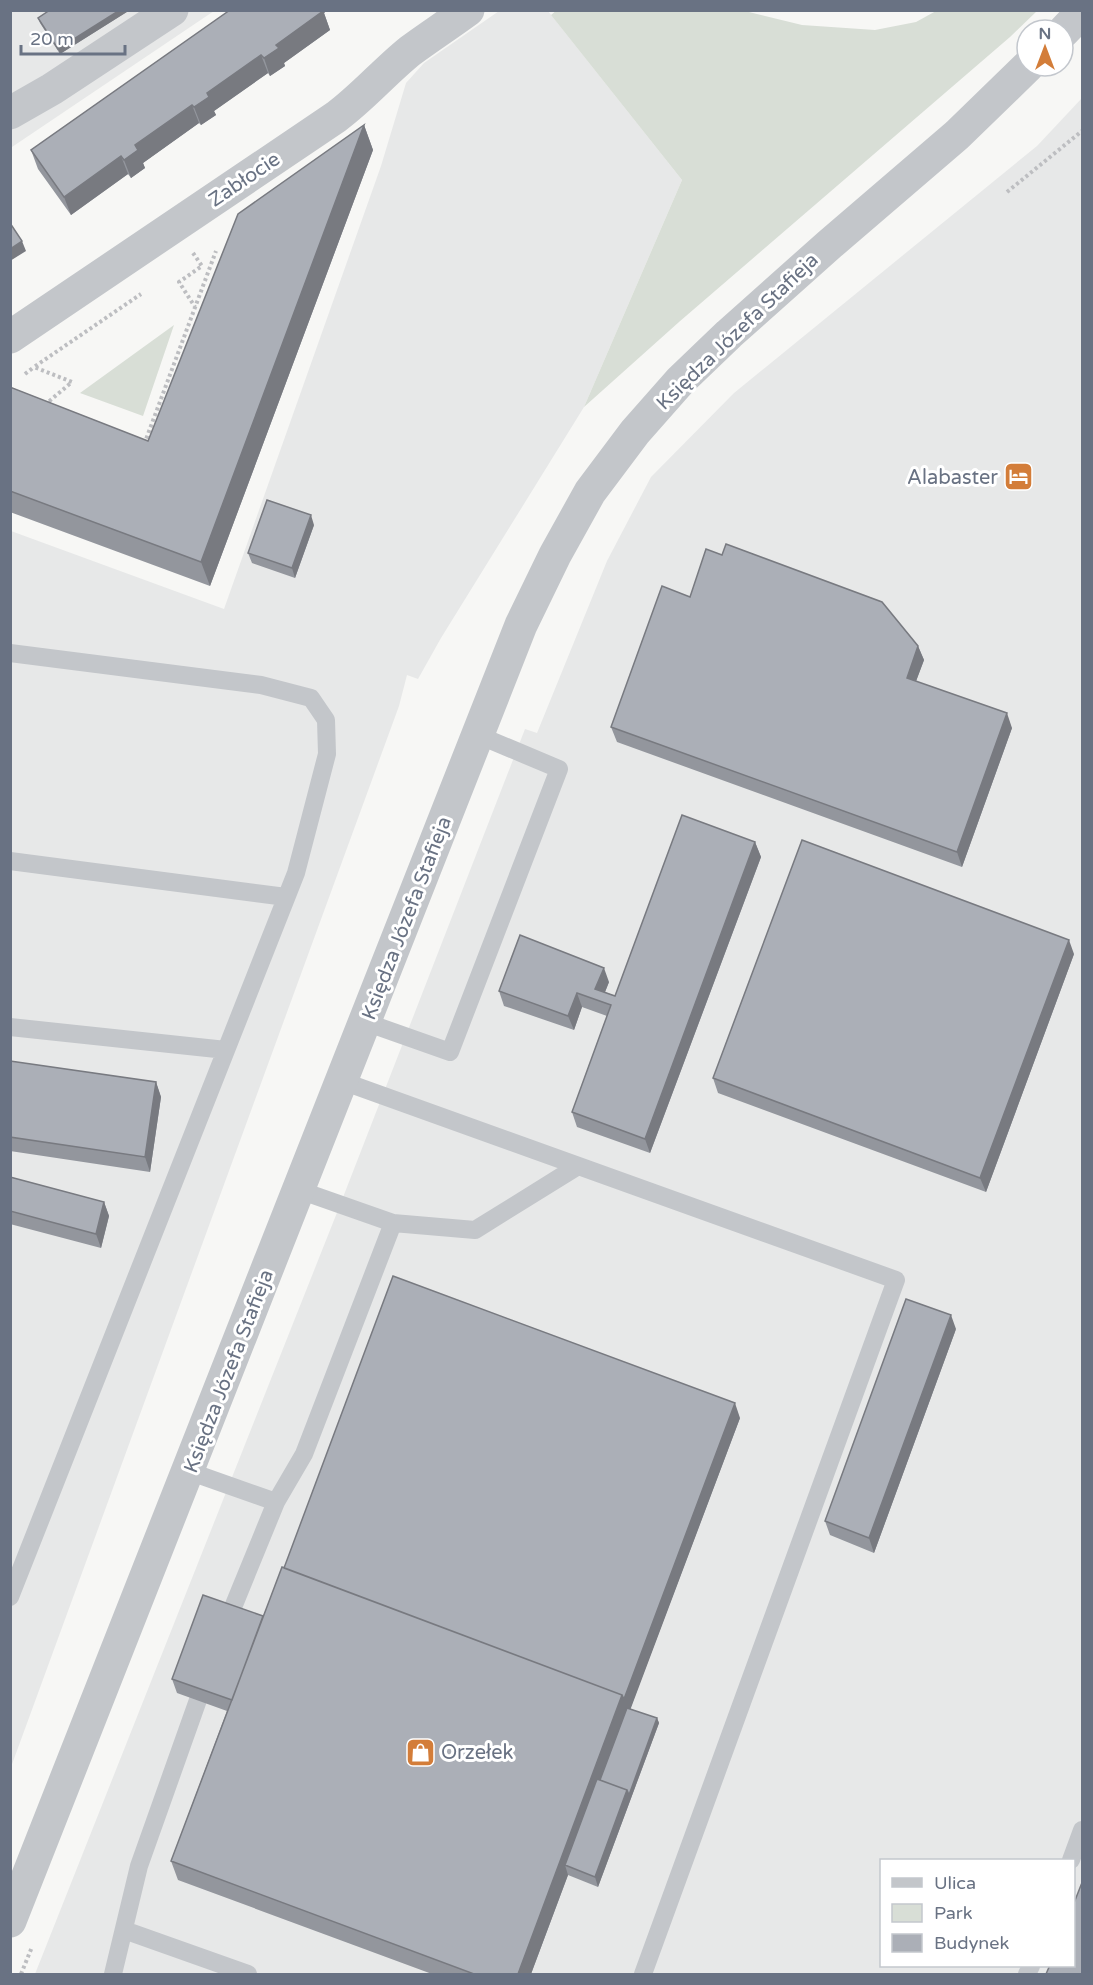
<svg xmlns="http://www.w3.org/2000/svg" width="1093" height="1985" font-family="'Varela Round',sans-serif">
	<style>
		.built { fill: #e7e8e8; fill-rule: evenodd }
		.green { fill: #d8ded6 }
		.lines { fill: none; stroke-linecap: round; stroke-linejoin: round }
		.path { stroke: #bdbec1; stroke-width: 4; stroke-dasharray: 3 3; stroke-linecap: butt }
		.lane { stroke: #c3c6ca; stroke-width: 18 }
		.street { stroke: #c3c6ca; stroke-width: 33 }
		.wall { fill: #93969d }
		.shaded-wall { fill: #787a80 }
		.building { fill: #abafb7; stroke: #787a80; stroke-width: 1.5 }
		.labels { text-anchor: middle; stroke-width: 6; stroke-linejoin: round; paint-order: stroke }
		.street-label { font-size: 20px; fill: #697283; stroke: #fff }
		.poi-label { font-size: 20px; fill: #697283; stroke: #fff; text-anchor: end }
	</style>
	<rect width="100%" height="100%" fill="#f7f7f5"/>
	<path class="built" d="M10,11H214L12,147Z
		M499,11H548L682,180L584,407L441,638L418,679L407,675L399,706L11,1767V531L224,609L381,166L406,83L424,63Z
		M1082,98V1974H35L340,1205L525,729L537,733L607,561L651,477L734,393L1037,146ZM882,1860H1074V1966H882Z"/>
	<path class="green" d="M557,10L745,11L802,25L875,30L916,22L936,11H1037L1010,37L679,322L584,407L682,180L551,15Z
		M174,325L143,416L80,393Z"/>
	<g class="lines">
		<path class="path" d="M1007,192L1082,131
			M193,253L202,266L179,282L195,307
			M25,374L34,367
			M50,404L47,403L72,382L34,367L141,294
			M143,441L145,442L216,251
			M21,1974L32,1947"/>
		<path class="lane" d="M10,653L261,685L311,698L326,720L327,754L296,873L10,1597
			M10,861L286,897
			M365,1022L450,1052L559,769L478,735
			M10,1027L226,1050
			M342,1081L896,1280L643,1974
			M299,1190L393,1223L475,1230L578,1166
			M188,1471L276,1502
			M229,1617L276,1502L304,1454L393,1223
			M1071,1860L1082,1830
			M124,1930L248,1974
			M113,1974L139,1866L198,1700
			M1027,1974L1031,1966"/>
		<path class="street" d="M1063,32L1082,12
			M10,113L52,89L172,10
			M10,337L336,117C363,97 384,72 410,51C429,37 449,24 468,10
			M10,1921L521,625L555,555L590,492L635,432L680,381L729,334L830,244L957,135L1028,66"/>
	</g>
	<path class="wall" d="M50,10H130L60,54L40,23L38,18Z
		M230,10H327L324,13L330,30L284,63L285,66L270,76L268,73L214,111L216,115L201,125L199,123L143,163L145,168L131,178L128,174L71,215L38,169L31,150Z
		M364,125L373,150L210,586L10,512V387L148,441Z
		M314,525L295,578L252,563L248,553Z
		M690,597L918,646L924,660L916,681L1012,728L962,867L617,742L611,727Z
		M755,842L761,857L650,1153L577,1127L572,1112L607,1016L582,1007L574,1030L504,1006L499,991L609,982L605,992L615,996Z
		M1074,954L986,1192L718,1093L713,1078Z
		M10,1061L156,1082L161,1097L150,1172L10,1151Z
		M10,1177L104,1202L109,1216L101,1248L10,1224Z
		M956,1329L874,1553L830,1535L825,1521Z
		M740,1418L630,1709L657,1718L659,1723L598,1887L568,1875L531,1974H432L178,1880L171,1861L227,1711L177,1693L172,1679L263,1616L284,1568Z"/>
	<path class="shaded-wall" d="M120,10H130L60,54L58,49Z
		M318,10H327L324,13L330,30L284,63L285,66L270,76L264,58L276,45Z
		M261,55L268,73L214,111L216,115L201,125L194,107L207,93Z
		M192,105L199,123L143,163L145,168L131,178L124,160L135,145Z
		M364,125L373,150L210,586L201,562Z
		M121,156L128,174L71,215L64,197Z
		M22,241L26,251L10,261V249Z
		M311,515L314,525L295,578L292,568Z
		M918,646L924,660L912,692L907,678Z
		M1007,713L1012,728L962,867L957,852Z
		M755,842L761,857L650,1153L645,1139Z
		M1069,940L1074,954L986,1192L980,1178Z
		M604,968L609,982L601,1002L595,989Z
		M577,993L582,1007L574,1030L568,1016Z
		M156,1082L161,1097L150,1172L145,1157Z
		M104,1202L109,1216L101,1248L96,1234Z
		M951,1315L956,1329L874,1553L869,1538Z
		M735,1403L740,1418L602,1785L565,1865L568,1875L531,1974H518L622,1695Z
		M657,1718L659,1723L598,1887L595,1877L627,1790Z"/>
	<path class="building" d="M50,10H120L58,49L38,18Z
		M230,10H323V11L276,45L279,48L264,58L261,55L207,93L209,97L194,107L192,105L135,145L138,150L124,160L121,156L64,197L31,150Z
		M364,125L201,562L10,491V387L148,441L238,214Z
		M10,223L22,241L10,249Z
		M267,500L311,515L292,568L248,553Z
		M726,544L882,602L918,646L907,678L1007,713L957,852L611,727L662,586L690,597L706,549L722,555Z
		M682,815L755,842L645,1139L572,1112L611,1005L577,993L568,1016L499,991L520,935L604,968L595,989L615,996Z
		M802,840L1069,940L980,1178L713,1078Z
		M10,1061L156,1082L145,1157L10,1137Z
		M10,1177L104,1202L96,1234L10,1211Z
		M393,1276L735,1403L624,1699L622,1695L284,1568Z
		M906,1299L951,1315L869,1538L825,1521Z
		M282,1567L622,1695L518,1974H474L171,1861Z
		M203,1595L263,1616L232,1700L172,1679Z
		M627,1708L657,1718L629,1795L627,1790L600,1780Z
		M597,1779L627,1790L595,1877L565,1865Z
		M1083,1880V1974H1046L1050,1965H1074V1903Z"/>
	<defs>
		<symbol id="hotel-square" viewBox="-11 -11 22 22"><rect x="-9" y="-9" width="18" height="18" rx="4" fill="#d37d39" stroke="#fff"/><path d="M-6-4.5h1.5V1H6V5H4.5V3h-9V5H-6ZM-4 0a1.8 1.8 0 1 1 3.6 0ZM.5 0V-2.5h3Q6-2.5 6 0Z" fill="#fff"/></symbol>
		<symbol id="shop-square" viewBox="-11 -11 22 22"><rect x="-9" y="-9" width="18" height="18" rx="4" fill="#d37d39" stroke="#fff"/><path d="M-5-2.5h2.3a2.7 3.5 0 0 1 5.4 0H5L5.5 6h-11ZM-1.5-2.5h3a1.5 2.3 0 0 0-3 0Z" fill="#fff"/></symbol>
	</defs>
	<g fill-rule="evenodd">
		<use href="#hotel-square" x="1002" y="460" width="33" height="33"/>
		<use href="#shop-square" x="404" y="1736" width="33" height="33"/>
	</g>
	<g class="labels">
		<g class="street-label">
			<text transform="translate(244 179) rotate(-34)" y="7">Zabłocie</text>
			<text transform="translate(737 331) rotate(-44)" y="7">Księdza Józefa Stafieja</text>
			<text transform="translate(406 918) rotate(-69)" y="7">Księdza Józefa Stafieja</text>
			<text transform="translate(228 1371) rotate(-69)" y="7">Księdza Józefa Stafieja</text>
		</g>
		<g class="poi-label">
			<text x="998" y="484">Alabaster</text>
			<text x="441" y="1759" text-anchor="start">Orzełek</text>
		</g>
	</g>
	<rect width="1093" height="1985" fill="none" stroke="#697283" stroke-width="24"/>
	<rect x="880" y="1859" width="195" height="108" fill="#ffffff" stroke="#c3c7cd" stroke-width="1.5"/>
	<rect x="892" y="1878" width="30" height="9" fill="#c3c6ca" stroke="#c3c7cd" stroke-width="1.5"/>
	<text x="934" y="1889" font-size="18" fill="#697283">Ulica</text>
	<rect x="892" y="1904" width="30" height="18" fill="#d8ded6" stroke="#c3c7cd" stroke-width="1.5"/>
	<text x="934" y="1919" font-size="18" fill="#697283">Park</text>
	<rect x="892" y="1934" width="30" height="18" fill="#abafb7" stroke="#c3c7cd" stroke-width="1.5"/>
	<text x="934" y="1949" font-size="18" fill="#697283">Budynek</text>
	<g transform="translate(1045 48)"><circle r="28" fill="#ffffff" stroke="#c3c7cd" stroke-width="1.5"/>
	<path d="M0-4.5L10 22L0 15L-10 22Z" fill="#d37d39"/>
	<text y="-9" font-size="16" font-weight="bold" text-anchor="middle" fill="#697283">N</text>
	</g>
	<path d="M21 45v9h104v-9" fill="none" stroke="#697283" stroke-width="3"/>
	<text x="30" y="45" font-size="18" fill="#697283" stroke="#ffffff" stroke-width="4.5" paint-order="stroke">20 m</text>
</svg>
